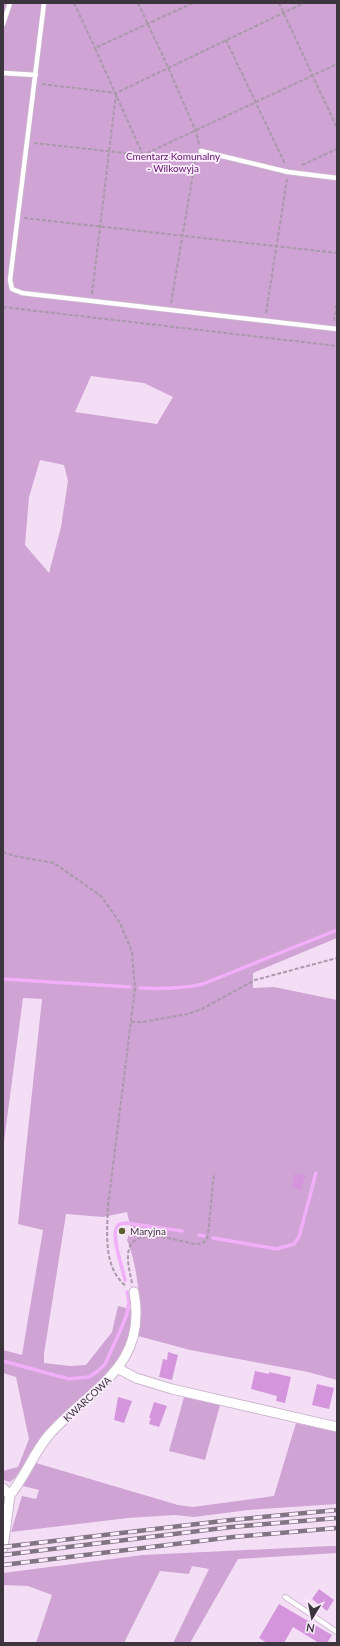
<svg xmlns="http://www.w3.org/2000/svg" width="340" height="1646" font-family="Lato,sans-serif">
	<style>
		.green { fill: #cfa3d4; fill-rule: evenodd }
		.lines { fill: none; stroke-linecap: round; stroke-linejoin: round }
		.stream { stroke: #f0aff8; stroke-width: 3.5 }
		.building { fill: #d495dc }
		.service-casing { stroke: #cbb6cd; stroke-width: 6 }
		.minor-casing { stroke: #cbb6cd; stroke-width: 11 }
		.path { stroke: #aa99ab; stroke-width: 2; stroke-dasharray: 4 2; stroke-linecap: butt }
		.service { stroke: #fff; stroke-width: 4.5 }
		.minor { stroke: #fff; stroke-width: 9 }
		.rail-casing { stroke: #827583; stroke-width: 4.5 }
		.rail { stroke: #fceefd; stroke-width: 3; stroke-dasharray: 9; stroke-linecap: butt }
		.poi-dot { fill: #5d612f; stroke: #fceefd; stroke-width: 1.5 }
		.labels { text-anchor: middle; stroke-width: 3.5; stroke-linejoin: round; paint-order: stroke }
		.park-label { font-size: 10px; fill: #5f1169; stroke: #fceefd }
		.poi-label { font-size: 10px; fill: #3d353e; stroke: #fceefd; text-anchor: start }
		.street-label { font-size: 10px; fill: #3d353e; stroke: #fceefd }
	</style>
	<rect width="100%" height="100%" fill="#f4def6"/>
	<path class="green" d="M3,3H337V938L253,973V988L274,987L337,1000V1380L308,1372L190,1350L138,1336C142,1307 138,1267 127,1240L131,1229L127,1212L103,1217L66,1214L44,1354V1363L70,1366L86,1365L112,1332L118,1306L133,1310C129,1372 103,1375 65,1412C44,1432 30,1455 15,1478L10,1482L3,1480V1471L18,1467L29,1439L16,1377L3,1373V1350L22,1355L43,1230L18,1224L42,999L23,998L3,1149ZM91,376L144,383L173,397L157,424L75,412ZM40,460L64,465L68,481L61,527L49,573L25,545L29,497Z
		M184,1397L220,1405L205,1460L169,1451Z
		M296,1423L337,1432V1504L248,1510L194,1517L175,1515L128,1518L11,1532L22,1496L36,1499L39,1490L23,1486L36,1463L178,1505L193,1507L274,1496Z
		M329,1546H337V1553L238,1559L190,1643H173L209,1569L192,1566L189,1574L160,1571L124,1643H36L52,1595L28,1586L3,1585V1573L143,1555Z"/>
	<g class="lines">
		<path class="stream" d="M3,979L130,987
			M140,988C162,989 182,989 203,984L337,930
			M199,1235L204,1236
			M213,1238L277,1249L294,1244L299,1237L316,1173
			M125,1280C123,1269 112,1239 116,1229C117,1225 121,1223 126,1223L182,1231
			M3,1361L69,1379L89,1377L98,1371L105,1364L120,1331L127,1314L129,1302L127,1292"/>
	</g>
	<path class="building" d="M295,1173L305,1175L301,1190L291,1187Z
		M168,1352L178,1355L172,1380L159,1377L163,1359L167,1360Z
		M255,1371L269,1374V1372L291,1377L285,1403L276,1401L277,1396L251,1389Z
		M317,1384L334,1388L329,1409L312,1405Z
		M118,1397L132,1401L124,1423L114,1420Z
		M154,1402L167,1406L159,1427L149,1424L151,1418H149Z
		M319,1589L334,1600L327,1611L312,1599Z
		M279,1604L332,1635L327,1643H319L293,1627L284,1643H267L259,1638Z"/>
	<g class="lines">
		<defs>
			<path id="service" d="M44,3L10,280L12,289L22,293L337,329
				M3,24L10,3
				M3,73L36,75
				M201,151L288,172L337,178
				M285,1597L337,1632"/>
			<path id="minor" d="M119,1369L136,1378L172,1389L337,1427
				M3,1488L10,1495L3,1548
				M10,1495C25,1477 33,1454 48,1436C90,1388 148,1368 134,1292"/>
		</defs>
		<use href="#service" class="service-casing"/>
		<use href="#minor" class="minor-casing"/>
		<path class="path" d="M74,3L95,48
			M138,3L168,67L196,132L199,145
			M193,3L95,48L143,155L195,162L197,158
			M279,3L337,128
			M226,40L285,164
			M42,84L116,93L304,3
			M34,143L143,155L337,64
			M302,165L337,149
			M24,218L337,253
			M92,294L116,94
			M171,303L195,162
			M3,307L337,346
			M266,313L287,179
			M334,321L337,300
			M3,852L14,856L54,863L101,896L120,923L132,952L135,989L108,1206C107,1233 103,1268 126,1286
			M131,1022H142L188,1014L202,1009L255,980L337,958
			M132,1283C130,1273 126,1259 129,1249C135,1226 179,1241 194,1244C202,1244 207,1243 208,1234L214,1173"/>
		<use href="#service" class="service"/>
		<use href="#minor" class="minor"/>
		<defs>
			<path id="rail" d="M3,1547L231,1520L337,1510
				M3,1555L231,1527L337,1518
				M3,1565L233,1537L337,1528"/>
		</defs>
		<use href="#rail" class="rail-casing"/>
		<use href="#rail" class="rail"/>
	</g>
	<circle class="poi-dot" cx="122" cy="1231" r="4"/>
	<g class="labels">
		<g class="park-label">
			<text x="173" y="160">Cmentarz Komunalny<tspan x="173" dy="12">- Wilkowyja</tspan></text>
		</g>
		<g class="poi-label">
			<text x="130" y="1235">Maryjna</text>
		</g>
		<g class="street-label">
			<text transform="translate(87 1399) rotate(-43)" y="4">KWARCOWA</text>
		</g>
	</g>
	<rect width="340" height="1646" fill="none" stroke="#3d353e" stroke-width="8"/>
	<g transform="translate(312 1618) rotate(190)" stroke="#fceefd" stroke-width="3" paint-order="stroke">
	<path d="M0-3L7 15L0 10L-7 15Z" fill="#3d353e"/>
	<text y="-6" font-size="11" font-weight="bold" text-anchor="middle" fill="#3d353e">N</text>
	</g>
</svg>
